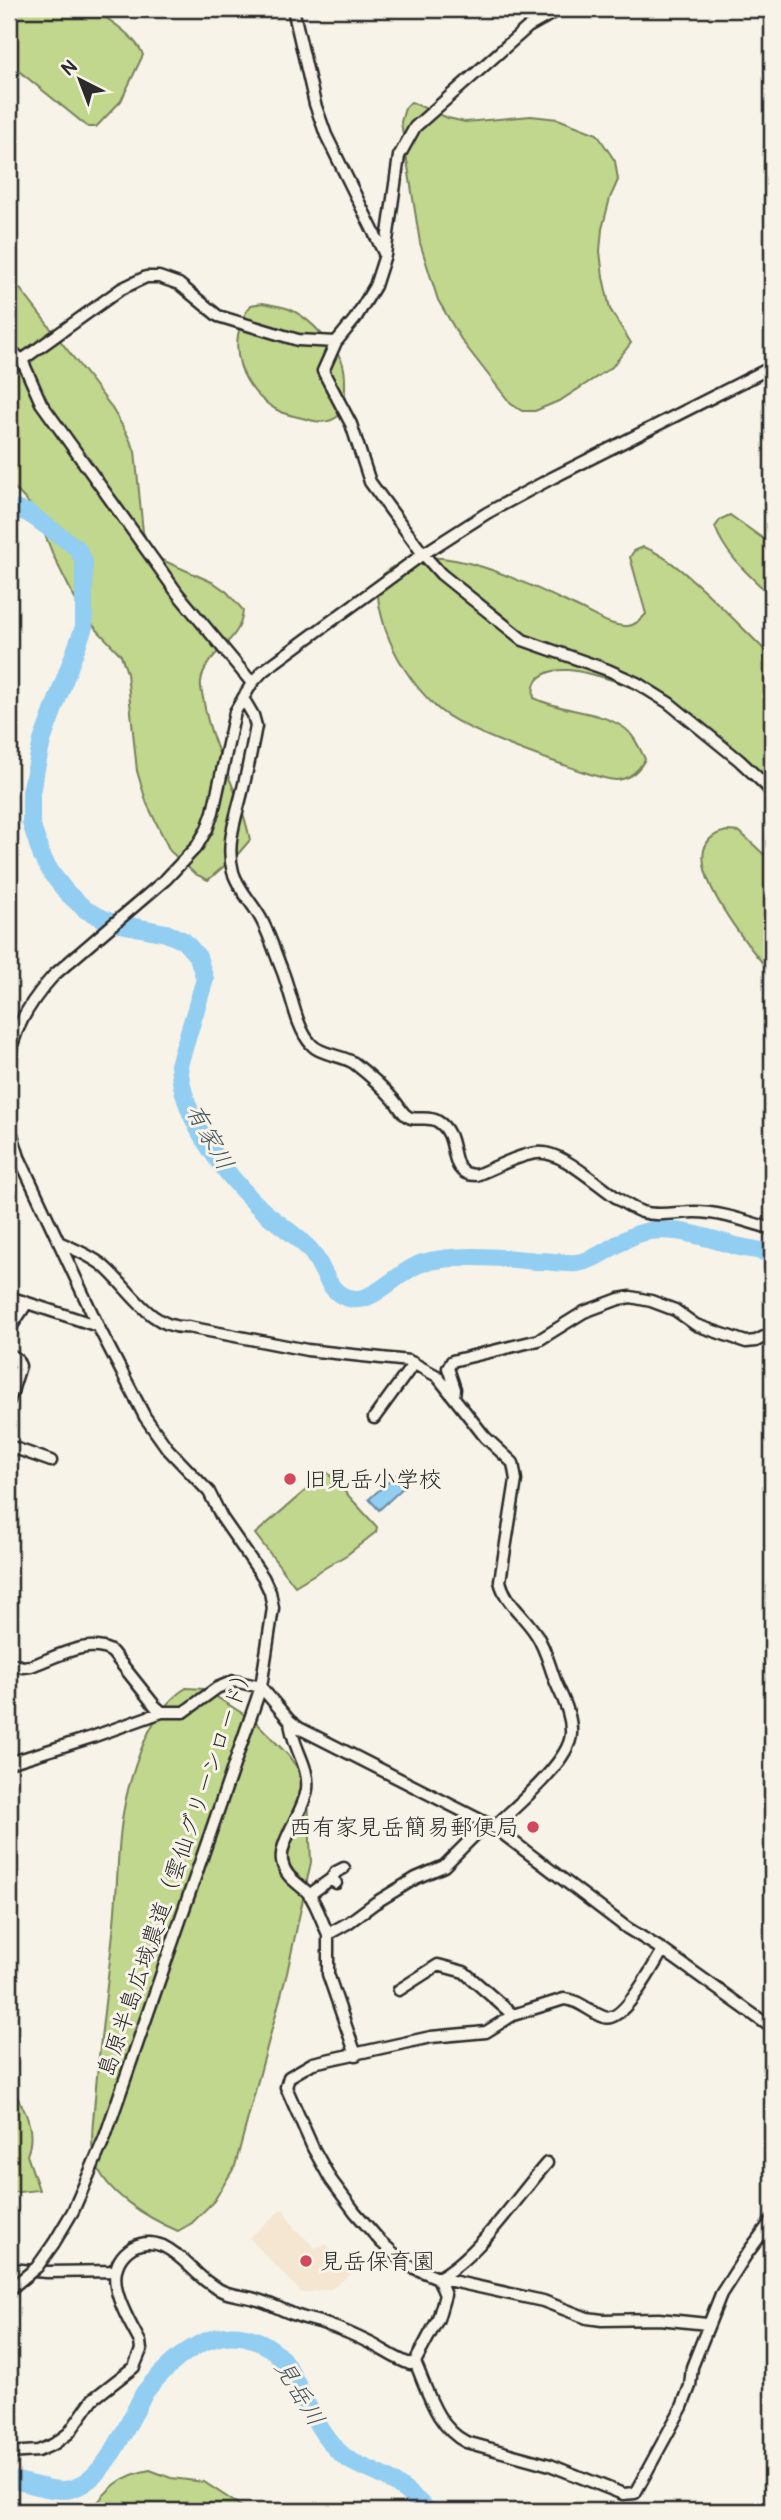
<svg xmlns="http://www.w3.org/2000/svg" width="781" height="2520" font-family="Pangolin,'Klee One',sans-serif">
	<style>
		.built { fill: #f4e6d1 }
		.green { fill: #c0d78d; stroke: #76815c; stroke-width: 2 }
		.water { fill: #92cdf2; stroke: #698ca2; stroke-width: 2 }
		.lines { fill: none; stroke-linecap: round; stroke-linejoin: round }
		.river { stroke: #92cdf2; stroke-width: 18 }
		.minor-casing { stroke: #2b2b2b; stroke-width: 15 }
		.minor { stroke: #f7f3e8; stroke-width: 10 }
		.minor-bridge-casing { stroke: #2b2b2b; stroke-width: 15; stroke-linecap: butt }
		.minor-bridge { stroke: #f7f3e8; stroke-width: 10 }
		.poi-dot { fill: #d1495b; stroke: #f7f3e8; stroke-width: 2.5 }
		.labels { text-anchor: middle; stroke-width: 6; stroke-linejoin: round; paint-order: stroke }
		.poi-label { font-size: 23px; fill: #2b2b2b; stroke: #f7f3e8; text-anchor: start }
		.street-label { font-size: 23px; fill: #2b2b2b; stroke: #f7f3e8 }
		.water-label { font-size: 24px; font-style: italic; fill: #45545d; stroke: #f7f3e8 }
	</style>
	<rect width="100%" height="100%" fill="#f7f3e8"/>
	<filter id="ink" filterUnits="userSpaceOnUse"><feTurbulence type="fractalNoise" baseFrequency=".0143" numOctaves="2"/><feDisplacementMap in="SourceGraphic" scale="14" xChannelSelector="R" yChannelSelector="G"/><feConvolveMatrix kernelMatrix="1 2 1 2 8 2 1 2 1" color-interpolation-filters="sRGB"/></filter>
	<g filter="url(#ink)">
		<path class="built" d="M283,2208L294,2228L315,2248L326,2244L352,2273L331,2289L302,2293L249,2238Z"/>
		<path class="green" d="M9,9C28,9 68,5 85,9C103,12 137,38 143,55L121,101L96,127H88L9,63Z
			M411,102L448,118L465,122L531,116L558,119L597,134L615,161L618,180L610,198L602,229L600,251L603,277L610,309L631,343L612,367L561,400L535,411H522L511,404L462,341L438,300L420,243L401,122L405,108Z
			M9,282L21,290L110,405L126,432L135,451L143,532L148,544L160,559L214,583L227,592L243,610C241,645 205,650 201,682C200,688 203,696 204,703C212,751 241,793 250,840L238,854L208,880L195,874L170,851L147,804L137,771L127,673L121,655L83,615L54,557L35,510L9,482Z
			M263,303C271,305 281,306 289,309C309,317 327,339 339,356C346,366 345,381 345,392C345,401 345,411 337,417C326,425 314,421 302,418C295,416 287,415 281,412C240,392 223,342 251,305Z
			M730,515L772,545V597C750,576 726,556 715,527L721,519Z
			M643,547C678,557 743,630 772,657V804C728,749 661,689 590,674C577,671 560,667 547,673C535,678 532,686 534,698C562,712 597,710 623,727C633,733 640,749 645,759C640,769 630,779 617,780C602,780 576,769 561,764C529,753 460,729 436,707C413,685 395,658 385,628C381,613 375,597 380,581C383,570 394,566 404,562C451,543 536,588 579,608C593,615 612,627 628,626C636,625 641,620 646,614L630,557L634,551Z
			M727,831L740,832L772,862V974C752,951 661,844 727,831Z
			M327,1472L377,1527L376,1532L348,1554L295,1586L255,1534Z
			M186,1688L204,1689L256,1722L288,1755L301,1773L308,1797L311,1862L287,1973L235,2166L214,2201L192,2223L178,2231C148,2218 105,2193 95,2161C89,2146 94,2114 95,2098C100,2039 108,1982 114,1923C119,1873 116,1825 132,1776C142,1743 156,1707 186,1688Z
			M9,2086C24,2105 37,2130 27,2155L39,2190L9,2193Z
			M150,2470L171,2478L204,2482L248,2511H91C108,2488 121,2475 150,2470Z"/>
		<path class="water" d="M396,1475L406,1485L379,1510L369,1499Z"/>
		<g class="lines">
			<path class="river" d="M9,508L26,512L34,517L77,548L84,562V627L42,741L31,792V823L42,857L52,874L67,893L86,910L110,922L166,933L184,941L198,957L205,979L179,1065C183,1120 222,1171 261,1209C276,1223 296,1234 310,1250C325,1267 327,1296 353,1299C375,1302 400,1270 422,1263C460,1253 500,1258 539,1261C550,1261 564,1264 576,1263C599,1260 617,1241 638,1234C668,1223 707,1238 736,1246C748,1249 761,1250 772,1254
				M9,2479C25,2482 46,2490 63,2490C103,2489 128,2423 144,2393C161,2372 187,2346 215,2338C243,2330 274,2343 288,2368C305,2396 313,2425 337,2450C351,2465 369,2468 387,2478C402,2487 416,2499 429,2511"/>
			<defs>
				<path id="minor" d="M293,9L315,104L326,135L384,253
					M560,9L528,27L415,127L399,156L385,255L375,286L355,319L336,342L323,371L351,424L370,482L423,554L441,574L523,640L608,670L637,683L669,703L739,760L772,791
					M9,349L22,360L41,403L178,594L252,683
					M22,360L121,289L146,277H159L179,284L218,316L298,340L336,342
					M243,698L253,715L256,726C252,747 248,768 243,788C237,815 225,843 233,872C238,889 251,901 260,917C269,933 275,953 282,970C291,992 296,1028 311,1044C320,1055 342,1055 354,1063C368,1074 382,1086 393,1099C398,1104 401,1112 407,1116C415,1122 427,1115 437,1121C463,1136 444,1175 476,1175C495,1168 517,1155 537,1153C567,1149 610,1201 642,1212C659,1217 678,1212 695,1212C720,1212 745,1221 769,1228L772,1227
					M9,1059C14,1027 32,999 54,975L166,879L197,846L207,829L213,812L235,712L252,683L263,671L423,554L487,513L552,478L772,367
					M9,1125L19,1157L98,1326L145,1417L167,1448L209,1492L222,1518L263,1577L270,1592L273,1608L261,1687L105,2137L73,2211L54,2243
					M61,1243C74,1249 89,1255 101,1264C128,1285 149,1330 188,1327L307,1350L409,1361L437,1376L485,1437L513,1463L516,1480L500,1581C505,1603 524,1615 536,1634C546,1649 549,1665 556,1683C563,1699 572,1715 571,1734C570,1761 514,1808 494,1827
					M9,1297L98,1326
					M9,1330L27,1303
					M9,1354L17,1359L20,1366L9,1401
					M454,1396L455,1389L448,1368L452,1361L539,1340L584,1312L619,1299L631,1297L651,1301L675,1310L696,1325L746,1342L756,1341L772,1333
					M374,1418L414,1363
					M9,1446L51,1461
					M9,1663L23,1667L31,1666C54,1658 89,1637 112,1652L155,1706L162,1712
					M290,1721C291,1745 310,1766 307,1789C304,1812 279,1841 282,1861C285,1878 299,1883 309,1894C317,1905 322,1922 328,1934
					M9,1763L92,1737L162,1712H184L217,1688L234,1681L261,1687L290,1721L299,1728L494,1827L627,1928L663,1950L772,2028
					M331,1879L336,1872L344,1868
					M309,1895L331,1879L336,1883
					M663,1950C654,1965 623,2024 604,2017C589,2012 580,2000 564,1999L513,2015L486,2032L431,2037L313,2063L289,2077L286,2087L313,2148L331,2180L355,2212L381,2242L407,2265L438,2278L543,2301L587,2318L602,2320L659,2319L707,2324
					M399,1990L438,1965L464,1972L513,2015
					M356,2055L328,1974V1934L348,1923L375,1903L416,1878L444,1866L487,1823
					M9,2269L47,2272L116,2271
					M438,2278C478,2257 516,2198 547,2163
					M415,2362C428,2391 436,2427 466,2442L550,2465L623,2494L635,2493L682,2407L690,2386L692,2367L721,2294L746,2255L772,2220
					M415,2362L438,2319L445,2295L438,2278
					M9,2453L38,2451L54,2444L69,2433L93,2399L134,2367L141,2350L140,2342C126,2315 96,2270 133,2247C142,2242 153,2242 163,2246C186,2257 199,2281 222,2291C233,2296 247,2296 258,2300C270,2303 281,2310 293,2314C304,2319 317,2320 328,2325C343,2330 358,2337 372,2344C385,2351 396,2359 410,2364L415,2362"/>
			</defs>
			<use href="#minor" class="minor-casing"/>
			<use href="#minor" class="minor"/>
			<defs>
				<path id="minor-bridge" d="M9,2290L37,2267L54,2243"/>
			</defs>
			<use href="#minor-bridge" class="minor-bridge-casing"/>
			<use href="#minor-bridge" class="minor-bridge"/>
		</g>
	</g>
	<g class="poi-dot">
		<circle cx="290" cy="1479" r="7"/>
		<circle cx="533" cy="1827" r="7"/>
		<circle cx="306" cy="2261" r="7"/>
	</g>
	<g class="labels">
		<g class="poi-label">
			<text x="304" y="1487">旧見岳小学校</text>
			<text x="519" y="1835" text-anchor="end">西有家見岳簡易郵便局</text>
			<text x="320" y="2269">見岳保育園</text>
		</g>
		<g class="street-label">
			<text transform="translate(175 1870) rotate(-71)" y="8">島原半島広域農道（雲仙グリーンロード）</text>
		</g>
		<g class="water-label">
			<text transform="translate(210 1137) rotate(61)" y="8">有家川</text>
			<text transform="translate(300 2393) rotate(59)" y="8">見岳川</text>
		</g>
	</g>
	<rect width="781" height="2520" fill="none" stroke="#f7f3e8" stroke-width="35"/>
	<rect x="18" y="18" width="746" height="2485" fill="none" stroke="#2b2b2b" stroke-width="2.5" filter="url(#ink)"/>
	<g transform="translate(80 80) rotate(318)" stroke="#f7f3e8" stroke-width="5" paint-order="stroke">
	<path d="M0-5L12 26L0 18L-12 26Z" fill="#2b2b2b"/>
	<text y="-10" font-size="19" font-weight="bold" text-anchor="middle" fill="#2b2b2b">N</text>
	</g>
</svg>
